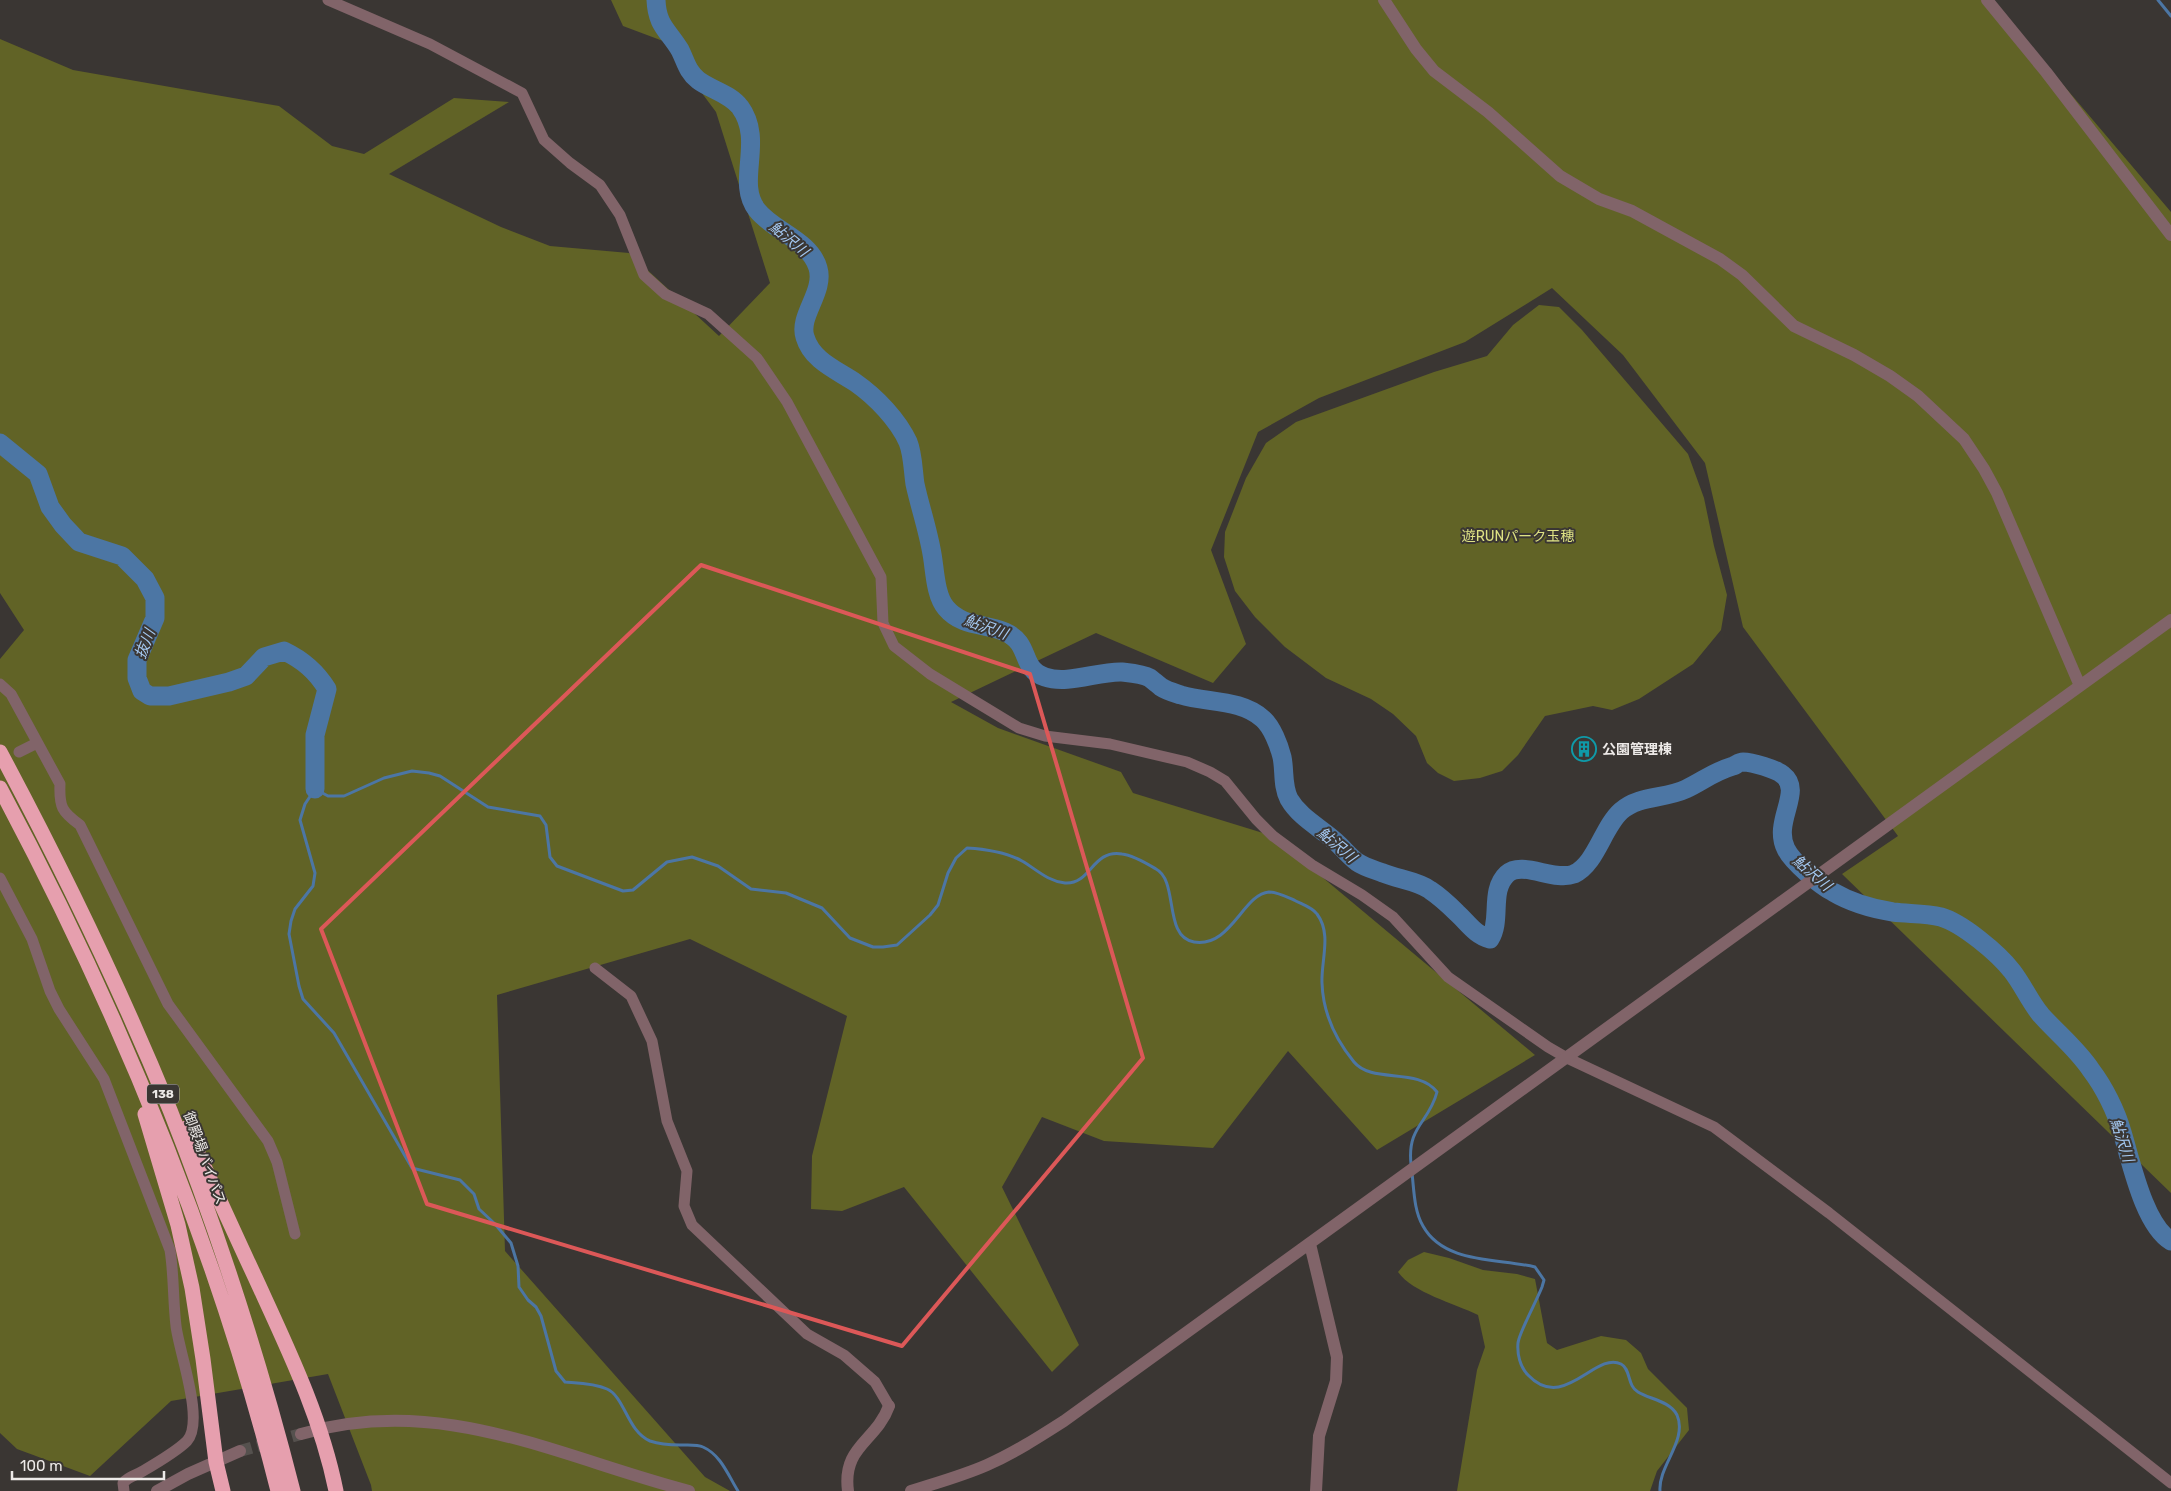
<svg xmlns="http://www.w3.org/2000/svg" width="2171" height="1491" font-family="Rubik,'Noto Sans JP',sans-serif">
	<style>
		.green { fill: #616326 }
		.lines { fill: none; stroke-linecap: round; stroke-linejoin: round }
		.stream { stroke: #4c76a4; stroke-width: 3 }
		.river { stroke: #4c76a4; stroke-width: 19 }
		.tertiary-tunnel { stroke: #55514e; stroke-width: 12; stroke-dasharray: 12 6; stroke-linecap: butt }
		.minor { stroke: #816469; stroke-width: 11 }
		.tertiary { stroke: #816469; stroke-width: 12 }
		.motorway { stroke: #e69fae; stroke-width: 15 }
		.marked { fill: none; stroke: #dc5858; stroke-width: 4; stroke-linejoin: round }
		.labels { text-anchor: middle; stroke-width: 4; stroke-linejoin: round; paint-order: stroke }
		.shield { fill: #3a3633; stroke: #b7b4b2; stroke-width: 1 }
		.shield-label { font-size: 12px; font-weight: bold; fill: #edeae8 }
		.park-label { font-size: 14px; fill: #dee284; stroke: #3a3633 }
		.poi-label { font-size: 14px; font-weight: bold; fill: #edeae8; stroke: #3a3633; text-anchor: start }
		.street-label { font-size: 14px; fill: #edeae8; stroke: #3a3633 }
		.water-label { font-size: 15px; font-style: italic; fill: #a5c9f2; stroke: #3a3633 }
	</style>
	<rect width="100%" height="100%" fill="#3a3633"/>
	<path class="green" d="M611,0H1991L2171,212V1193L1842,874L1898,836L1743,627L1705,463L1623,355L1552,288L1465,342L1319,398L1258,432L1211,550L1246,644L1213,683L1096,633L951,702L998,728L1121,772L1133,793L1273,836L1535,1055L1377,1150L1288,1051L1213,1148L1104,1141L1042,1117L1002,1187L1079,1345L1052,1372L904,1187L842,1211L811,1209L812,1156L847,1016L690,939L497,995L505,1251L705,1477L730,1491H372L371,1485L328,1374L171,1401L90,1476L17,1449L0,1433V659L24,630L0,593V39L73,70L279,106L332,146L364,154L454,98L509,102L389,174L501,227L550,246L629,253L719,336L770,283L716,112L663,41L623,26Z
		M1539,305L1559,307L1582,330L1688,454L1704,498L1714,546L1727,595L1721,630L1693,664L1639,699L1612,710L1593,706L1545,716L1518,755L1502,771L1480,778L1454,781L1438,773L1427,763L1416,736L1393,714L1371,699L1326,678L1285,647L1255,617L1235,591L1224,557L1225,532L1246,478L1266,443L1296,422L1434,372L1487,356L1513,325Z
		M1424,1252L1449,1258L1483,1270L1517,1274L1535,1279L1547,1343L1557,1350L1601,1336L1626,1340L1641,1353L1648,1369L1687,1408L1689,1430L1657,1471L1650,1491H1457L1477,1370L1485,1347L1478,1315C1454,1303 1413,1293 1398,1272L1408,1260Z"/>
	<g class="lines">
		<path class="stream" d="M2158,0L2171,16
			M1412,1173C1414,1190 1414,1211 1423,1226C1444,1264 1498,1258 1535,1267L1544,1280L1542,1287C1537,1300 1519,1333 1518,1343C1517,1354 1520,1367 1528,1375C1564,1413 1595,1351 1621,1364C1631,1369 1627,1386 1638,1392C1649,1399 1670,1401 1677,1415C1688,1440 1658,1466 1660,1491
			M738,1491C728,1475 721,1455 703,1447C697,1444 687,1445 680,1445C671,1445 659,1444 650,1441C627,1431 625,1397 607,1389C594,1383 578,1383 565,1382L556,1371L541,1316L536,1307L528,1300L519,1287L518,1266L511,1243L495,1224L479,1209L474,1194L460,1180L412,1168L334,1033L303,999L299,986L289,934L291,921L295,909L313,886L315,873L300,820L305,804L315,789L328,796H344L384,778L412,771L429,773L440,776L488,807L540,816L546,825L550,857L557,866L623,891L633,890L667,862L692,857L718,866L751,889L786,893L822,908L850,938L873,947H883L897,945L930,915L938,905L948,873L956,858L967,848C984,849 1006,852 1022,861C1036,869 1047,881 1065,883C1091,885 1092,849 1122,854C1133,855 1146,863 1156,869C1179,881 1163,937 1194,942C1231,948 1243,894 1269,892C1277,892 1287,897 1294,900C1301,904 1312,907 1317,914C1332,934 1321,960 1322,983C1323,1013 1336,1040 1354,1062C1372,1084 1418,1067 1437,1092C1429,1123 1407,1126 1411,1164"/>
		<path class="river" d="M656,0C657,26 668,30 680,50C686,62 687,71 698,80C711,90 729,93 740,107C765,141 735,182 757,210C773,231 810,240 818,268C825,292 798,316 805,337C812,361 837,370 856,383C876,397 898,420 908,442C913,454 913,471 915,484C920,507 928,530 932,554C935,570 935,595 946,608C962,627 984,623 1005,632C1032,644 1019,668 1045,677C1068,685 1098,671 1122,672C1131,673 1143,674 1150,678C1151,679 1160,686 1161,687C1167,691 1175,693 1181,695C1207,703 1241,699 1263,719C1272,727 1279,745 1282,757C1285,771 1282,785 1289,799C1300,818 1321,828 1336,842C1343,848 1349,856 1357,862C1364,867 1375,870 1383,873C1397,879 1418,881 1430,890C1439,896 1449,905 1457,913C1468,923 1475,935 1490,939C1502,920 1489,891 1507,874C1522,860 1554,882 1574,874C1596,864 1603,827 1621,811C1639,795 1665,799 1686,789C1703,781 1713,772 1733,766C1736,765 1739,762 1743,762C1752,762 1776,769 1783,775C1804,791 1772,822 1786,849C1792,862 1820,885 1833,892C1850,902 1874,909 1893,912C1909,914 1925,913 1941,917C1962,923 1998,953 2012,971C2023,985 2030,1002 2041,1015C2058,1034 2077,1049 2091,1070C2104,1087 2116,1111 2122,1132C2131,1161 2144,1225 2171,1241
			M0,443L38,474L50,507L63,525L79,542L122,556L145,579L155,598V618L137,660V678L142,691L150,696H169L229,682L246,676L264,657L284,651C303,660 316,671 327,689L315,735V789"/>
		<path class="tertiary-tunnel" d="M240,1451L301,1434"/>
		<path class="minor" d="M328,0L430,44L522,93L544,140L570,163L600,185L620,215L644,275L665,294L708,314L757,358L787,402L881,577L883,623L894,646L930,674L1019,728L1045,736L1110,744L1187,762L1210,772L1225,781L1256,819L1273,836L1312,865L1362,895L1393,917L1448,977L1548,1047L1567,1058L1714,1127L1829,1213L2171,1483
			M0,684L11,694L60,784C59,807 62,812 80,825L168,1004L268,1141L277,1162L295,1234
			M19,752L37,743
			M0,878L32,939L50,991L59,1009L104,1079L170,1250C174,1275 173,1301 176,1326C179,1352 205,1421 187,1441C177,1451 155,1464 143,1471C135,1476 129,1476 123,1483L124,1491
			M595,968L631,996L652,1041L667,1121L687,1171L684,1206L692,1225L807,1334L844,1355L875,1382L889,1406"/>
		<path class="tertiary" d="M1384,0L1416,49L1434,71L1488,112L1560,176L1599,199L1632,211L1720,259L1742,275L1794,326L1854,355L1890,376L1918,396L1964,439L1984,469L1997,493L2080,686
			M1987,0L2046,72L2171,235
			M1310,1244L1337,1357L1336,1381L1319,1436L1316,1491
			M301,1434C442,1393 558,1457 689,1491
			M157,1491L188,1474L240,1451
			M848,1491C842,1446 876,1442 889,1406
			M911,1491C936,1483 962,1476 987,1465C1014,1453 1039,1437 1064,1421L2171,620"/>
		<path class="motorway" d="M0,752C62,868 120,988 170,1110C219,1234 260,1362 293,1491
			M0,788C119,1011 216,1245 278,1491
			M145,1114L178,1225L192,1288L203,1359L216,1462L223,1491
			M186,1128C210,1178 232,1228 255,1277C287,1347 321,1416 336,1491"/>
	</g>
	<path class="marked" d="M701,565L1030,674L1143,1058L902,1346L427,1204L321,929Z"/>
	<defs>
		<symbol id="building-ring" viewBox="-11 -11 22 22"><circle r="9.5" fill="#3a3633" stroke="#0f9aa8" stroke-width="1.5"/><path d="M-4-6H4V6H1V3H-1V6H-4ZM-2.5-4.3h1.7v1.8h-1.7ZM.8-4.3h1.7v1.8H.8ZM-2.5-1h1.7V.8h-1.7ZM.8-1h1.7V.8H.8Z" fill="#0f9aa8"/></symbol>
	</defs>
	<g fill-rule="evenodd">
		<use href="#building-ring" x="1570" y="735" width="28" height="28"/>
	</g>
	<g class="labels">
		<rect class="shield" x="147" y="1084.5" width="32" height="19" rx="4"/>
		<g class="shield-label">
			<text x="163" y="1098">138</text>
		</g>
		<g class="park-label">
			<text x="1518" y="541">遊RUNパーク玉穂</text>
		</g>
		<g class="poi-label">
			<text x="1602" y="754">公園管理棟</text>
		</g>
		<g class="street-label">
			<text transform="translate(205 1158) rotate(70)" y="5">御殿場バイパス</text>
		</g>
		<g class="water-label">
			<text transform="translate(789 239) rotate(40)" y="5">鮎沢川</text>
			<text transform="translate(986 627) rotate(20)" y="5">鮎沢川</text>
			<text transform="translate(145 644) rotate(-69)" y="5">抜川</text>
			<text transform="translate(1337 845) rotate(40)" y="5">鮎沢川</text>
			<text transform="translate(1812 873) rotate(41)" y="5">鮎沢川</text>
			<text transform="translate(2122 1140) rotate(72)" y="5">鮎沢川</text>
		</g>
	</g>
	<path d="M12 1471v8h152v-8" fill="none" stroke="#edeae8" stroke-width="2.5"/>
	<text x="20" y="1471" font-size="15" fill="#edeae8" stroke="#3a3633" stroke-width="4" paint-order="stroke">100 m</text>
</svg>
